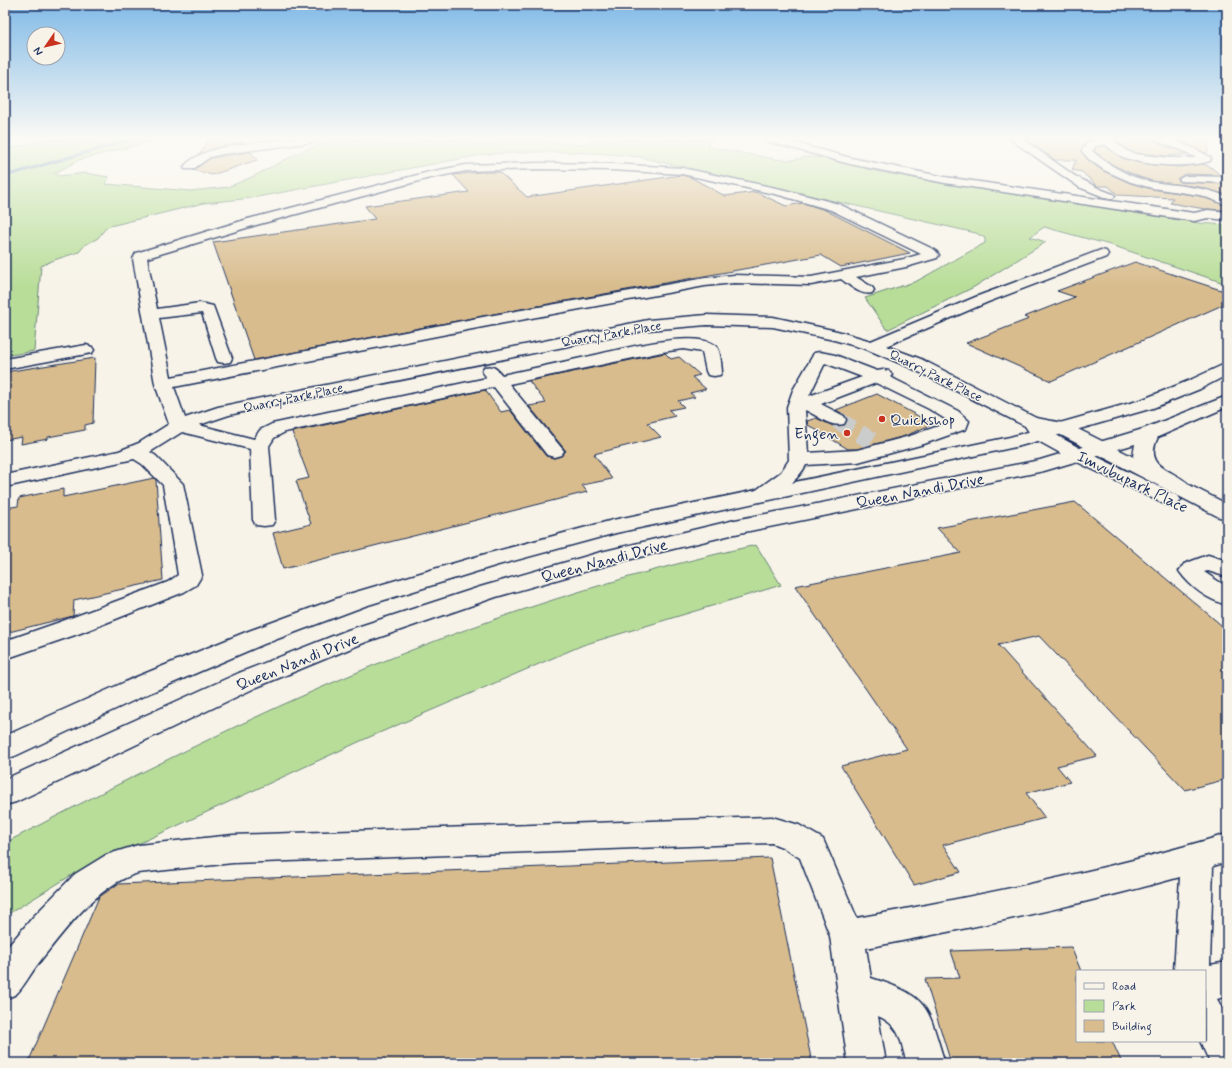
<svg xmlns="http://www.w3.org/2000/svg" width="1232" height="1068" font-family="Mynerve,sans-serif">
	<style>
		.green { fill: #b8dd98; stroke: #6a867b }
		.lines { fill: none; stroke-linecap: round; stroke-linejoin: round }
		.stream { stroke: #5b87af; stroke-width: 3 }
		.building { fill: #d8bc8d; stroke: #1b2f5e }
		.minor-tunnel { stroke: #cbcccc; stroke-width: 18; stroke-dasharray: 18 8; stroke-linecap: butt }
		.minor-casing { stroke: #1b2f5e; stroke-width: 3 }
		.major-casing { stroke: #1b2f5e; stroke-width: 3 }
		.minor { fill: #f7f3e8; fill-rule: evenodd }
		.major { fill: #f7f3e8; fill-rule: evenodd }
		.poi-dot { fill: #c8321e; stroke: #f7f3e8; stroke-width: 1.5 }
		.labels { text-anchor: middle; stroke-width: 3; stroke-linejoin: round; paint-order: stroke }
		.far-street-label { font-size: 13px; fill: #1b2f5e; stroke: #f7f3e8 }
		.poi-label { font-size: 16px; fill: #1b2f5e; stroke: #f7f3e8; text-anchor: start }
		.street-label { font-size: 16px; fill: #1b2f5e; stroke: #f7f3e8 }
	</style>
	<rect width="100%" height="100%" fill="#f7f3e8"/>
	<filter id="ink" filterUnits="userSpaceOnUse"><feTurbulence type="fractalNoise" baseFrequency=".025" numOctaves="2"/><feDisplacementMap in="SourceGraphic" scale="8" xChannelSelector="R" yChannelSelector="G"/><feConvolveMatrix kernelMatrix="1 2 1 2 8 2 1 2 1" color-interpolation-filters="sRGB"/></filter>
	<g filter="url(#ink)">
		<path class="green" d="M36,139H160L79,160L55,173L59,176L85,173L109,177V178L105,184L191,191L228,187L252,177L296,154L332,139H537L575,145L587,143L591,139H714L707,145L708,147L781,160H791L807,157L821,158L880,172L941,183L1052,199L1198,223L1227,225V284L1114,246L1044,227L1030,237L1046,242L974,287L887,330L865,298L917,281L985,243V238L976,233L639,157C590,151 530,150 481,155L252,198L204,203L110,226L105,229L98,238L85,245L79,252L54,260L41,266L34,351L5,356V149L26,145L36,142Z
			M756,545L781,585L583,645L365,739L75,873L5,916V843C125,780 246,718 372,666C496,615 625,574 756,545Z"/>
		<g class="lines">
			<path class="stream" d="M5,176L133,139"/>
		</g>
		<path class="building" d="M209,139H241L244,142L218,147L200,154Z
			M1026,139H1095L1087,141L1080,151L1088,160L1103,171L1130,183L1152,189L1200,196L1227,206V210L1205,209L1170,203L1173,198L1118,195L1108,186H1097L1082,172L1072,170L1076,160H1055Z
			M1118,139H1154L1156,142L1187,154L1169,156L1135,153L1128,150L1117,141Z
			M1170,139H1208V152L1205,153L1184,143Z
			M1105,146L1122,158L1145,164L1179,167L1202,164L1211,167L1220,175L1185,174L1178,178V180L1181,182L1227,184V195L1200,187L1152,181L1137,176L1113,165L1094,151L1097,147Z
			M251,152L257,160L212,175L193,170L211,158Z
			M480,172H499L527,197L682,175L692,178L725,196L756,192L786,206L803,203L825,210L910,253L841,267L821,255L488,315L254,360L213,242L375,219L365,206L469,192L453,175Z
			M1135,262L1227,292V303L1051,381L966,343L1029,319L1024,317L1075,297L1057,291Z
			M665,353L671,359L679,357L700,375L692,377L706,389L690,393L695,397L678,401L684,407L669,410L675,416L647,423L661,437L594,454L612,479L582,485L587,492L283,569L273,533L311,524L296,481L309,478L292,432L485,390L501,412L510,410L546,456L554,458L561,456L566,451L529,406L546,403L529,381Z
			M95,358L93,423L85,425V430L48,437V439L21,444L22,437L5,440V372Z
			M877,394L933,424L905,436L857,449H848L808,425L807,421L816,418L833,426L844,425L847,421L845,415L836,410Z
			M154,478L156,480L163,580L74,600L73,616L5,633V508L18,506L19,498L63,489V497Z
			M1075,502L1227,630V779L1185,790L1039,636L998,645L1097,756L1057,766L1070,782L1026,793L1045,818L943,845L961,872L914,885L841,766L907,749L795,586L961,553L937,528Z
			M770,858L812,1063H28L99,897L118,884Z
			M1071,947L1081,971H1077V1041H1112L1122,1063H951L925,979L960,978L951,951Z"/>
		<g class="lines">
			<path class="minor-tunnel" d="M837,420L872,441"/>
			<defs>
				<path id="minor" d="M292,139H319L314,142L222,154L210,157L193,169H185L184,167C201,144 264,142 292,139Z
					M764,139H780L851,158L945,177L1194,213L1208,210L1227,212V220L1208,218L1194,221L945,183L850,164L766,141Z
					M1010,139H1022L1075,176L1100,189L1113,194L1115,196L1113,198L1109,199L1079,187Z
					M1101,139H1117L1114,141L1127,151L1135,154L1169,158H1196L1184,151L1157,141L1155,139C1176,139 1192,147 1210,157L1211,159L1210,161C1187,168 1148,166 1126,158C1118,156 1111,149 1105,144L1096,146L1092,151C1108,165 1131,178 1152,182C1177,186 1203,186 1227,197V205L1200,195L1152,188L1131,182L1104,170L1089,159L1082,151L1088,142Z
					M537,163L611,164L682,168L781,189L839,204L935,250L939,255L937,258L906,267L856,277L872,287L874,290L872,293C861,296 851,286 841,279L811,285L734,283L705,286L488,326L174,387L185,418L218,407L247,401L648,320L707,315L773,317L837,331L871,341L978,296L1101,250L1106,251L1108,254L1106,257L988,302L886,346L921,359L1036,418L1068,424L1227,504V518L1219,517L1055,432L1049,431L1085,451L1178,496L1181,500L1178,504L1171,506L1164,504L1071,459L1033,438L1025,426L909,367L866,349L834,340L773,327L707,325L648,330L247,411L229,415L199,425L254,439L260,430L272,424L487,378L482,371L484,367C493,365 496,368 502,375C530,369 558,363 586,357C615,351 690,329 715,345C721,349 721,364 722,371L720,375L714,376L708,375L706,371L702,352L683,349L662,352L509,384L564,451L561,455L554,457L547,455L494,387L285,432L274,438L269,446L275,520L272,525L264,526L256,525L253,520L250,449L182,432L150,452L156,456L183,484L202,575L196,585L184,592L78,634L5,659V641L60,622L168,582L178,575L163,485L142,464L134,459L5,487V475L119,451L139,443L169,424L155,384L133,259L136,253L248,219L429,172L466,165ZM537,169L611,170L682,174L779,195L831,210L921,254L904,259L811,277L734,275L705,278L488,316L171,377L159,318L202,313L216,358L218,362L224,363L230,362L232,358L213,306L200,303L157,309L147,258L256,225L430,178L466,171Z
					M1185,176L1227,177V183L1181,181L1179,179Z
					M86,345L92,347L94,350L92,353L5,369V359Z
					M820,352L835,355L877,371L883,370L889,371L892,375L890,377L958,411L969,421L966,429L924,444L858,462L806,465C800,477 780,496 767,500C763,501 759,501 755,499L752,495L755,491L781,472L789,460L787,407L793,390L812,357L814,353ZM825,363L862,377L809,396ZM876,383L929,409L950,422L910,436L857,450L808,453L805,410C818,415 829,428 844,424L846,420L844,416L821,404Z
					M1208,555L1227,561V577L1208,571L1204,572L1227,587V605C1208,600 1190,587 1179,571L1184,564Z
					M772,817L799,825L823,839L857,918C982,895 1105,871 1227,834V862L1213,866L1210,965L1227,962V996L1217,999L1227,1017V1063H1210L1200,1041H1205V971H1174L1180,877C1077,906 972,928 866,948L871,978C932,997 927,1008 945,1063H907C900,1041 902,1027 878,1016L886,1063H848L838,995L836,990L837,987L830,936L800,858L782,847L772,843L233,863L138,873C97,885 63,932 38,964C33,970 21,991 16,994C13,996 9,997 5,999V950L33,917L75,874L106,855L138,845L233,835Z"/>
				<path id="major" d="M1216,139H1227V145Z
					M1227,363V375L1200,389L1153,408L1020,446L616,533L498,565L365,606L264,644L152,692L15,756L5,759V736L134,678L246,632L349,594L482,555L613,520L1010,437L1141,400L1188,381Z
					M1227,396V407L1158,437C1141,472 1180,469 1194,490L1191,494C1188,495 1185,496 1182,496C1167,493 1140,469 1133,456L1135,444L1044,471L735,534L615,563L496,597L366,642L257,687L16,802L5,805V779L239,673L348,630L480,587L601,552L735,520L1040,460L1143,429Z"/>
			</defs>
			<use href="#minor" class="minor-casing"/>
			<use href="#major" class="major-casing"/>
			<use href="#minor" class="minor"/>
			<use href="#major" class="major"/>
		</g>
	</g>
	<linearGradient id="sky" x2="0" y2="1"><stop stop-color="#81bae7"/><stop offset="0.48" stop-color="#fbfaf5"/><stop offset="1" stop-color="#fbfaf5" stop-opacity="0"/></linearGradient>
	<rect width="1232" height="288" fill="url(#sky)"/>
	<g class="poi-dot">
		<circle cx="882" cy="419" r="4"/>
		<circle cx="847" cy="433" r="4"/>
	</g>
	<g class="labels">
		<g class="far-street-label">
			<text transform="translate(611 333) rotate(-10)" y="5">Quarry Park Place</text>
			<text transform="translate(936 375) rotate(26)" y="5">Quarry Park Place</text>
			<text transform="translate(293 397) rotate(-12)" y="5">Quarry Park Place</text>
		</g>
		<g class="poi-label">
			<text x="890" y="425">Quickshop</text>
			<text x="839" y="439" text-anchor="end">Engen</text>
		</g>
		<g class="street-label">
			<text transform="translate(1133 481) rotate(26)" y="6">Imvubupark Place</text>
			<text transform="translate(920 490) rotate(-11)" y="6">Queen Nandi Drive</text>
			<text transform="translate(604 560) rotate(-15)" y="6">Queen Nandi Drive</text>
			<text transform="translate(297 661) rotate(-22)" y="6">Queen Nandi Drive</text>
		</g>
	</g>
	<rect width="1232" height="1068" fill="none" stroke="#f7f3e8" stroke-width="20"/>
	<rect x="10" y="10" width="1212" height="1048" fill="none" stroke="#1b2f5e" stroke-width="1.5" filter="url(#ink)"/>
	<rect x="1076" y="970" width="130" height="72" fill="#f7f3e8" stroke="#9fa5b1"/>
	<rect x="1084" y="983" width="20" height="6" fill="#f7f3e8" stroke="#9fa5b1"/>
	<text x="1112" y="990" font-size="12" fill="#1b2f5e">Road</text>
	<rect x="1084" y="1000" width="20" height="12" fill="#b8dd98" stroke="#9fa5b1"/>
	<text x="1112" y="1010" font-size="12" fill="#1b2f5e">Park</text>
	<rect x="1084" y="1020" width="20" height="12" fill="#d8bc8d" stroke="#9fa5b1"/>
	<text x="1112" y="1030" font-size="12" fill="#1b2f5e">Building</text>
	<g transform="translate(46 46) rotate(236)"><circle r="19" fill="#f7f3e8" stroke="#9fa5b1"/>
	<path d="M0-3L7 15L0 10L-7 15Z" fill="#c8321e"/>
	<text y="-6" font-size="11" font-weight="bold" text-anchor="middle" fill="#1b2f5e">N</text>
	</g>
</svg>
